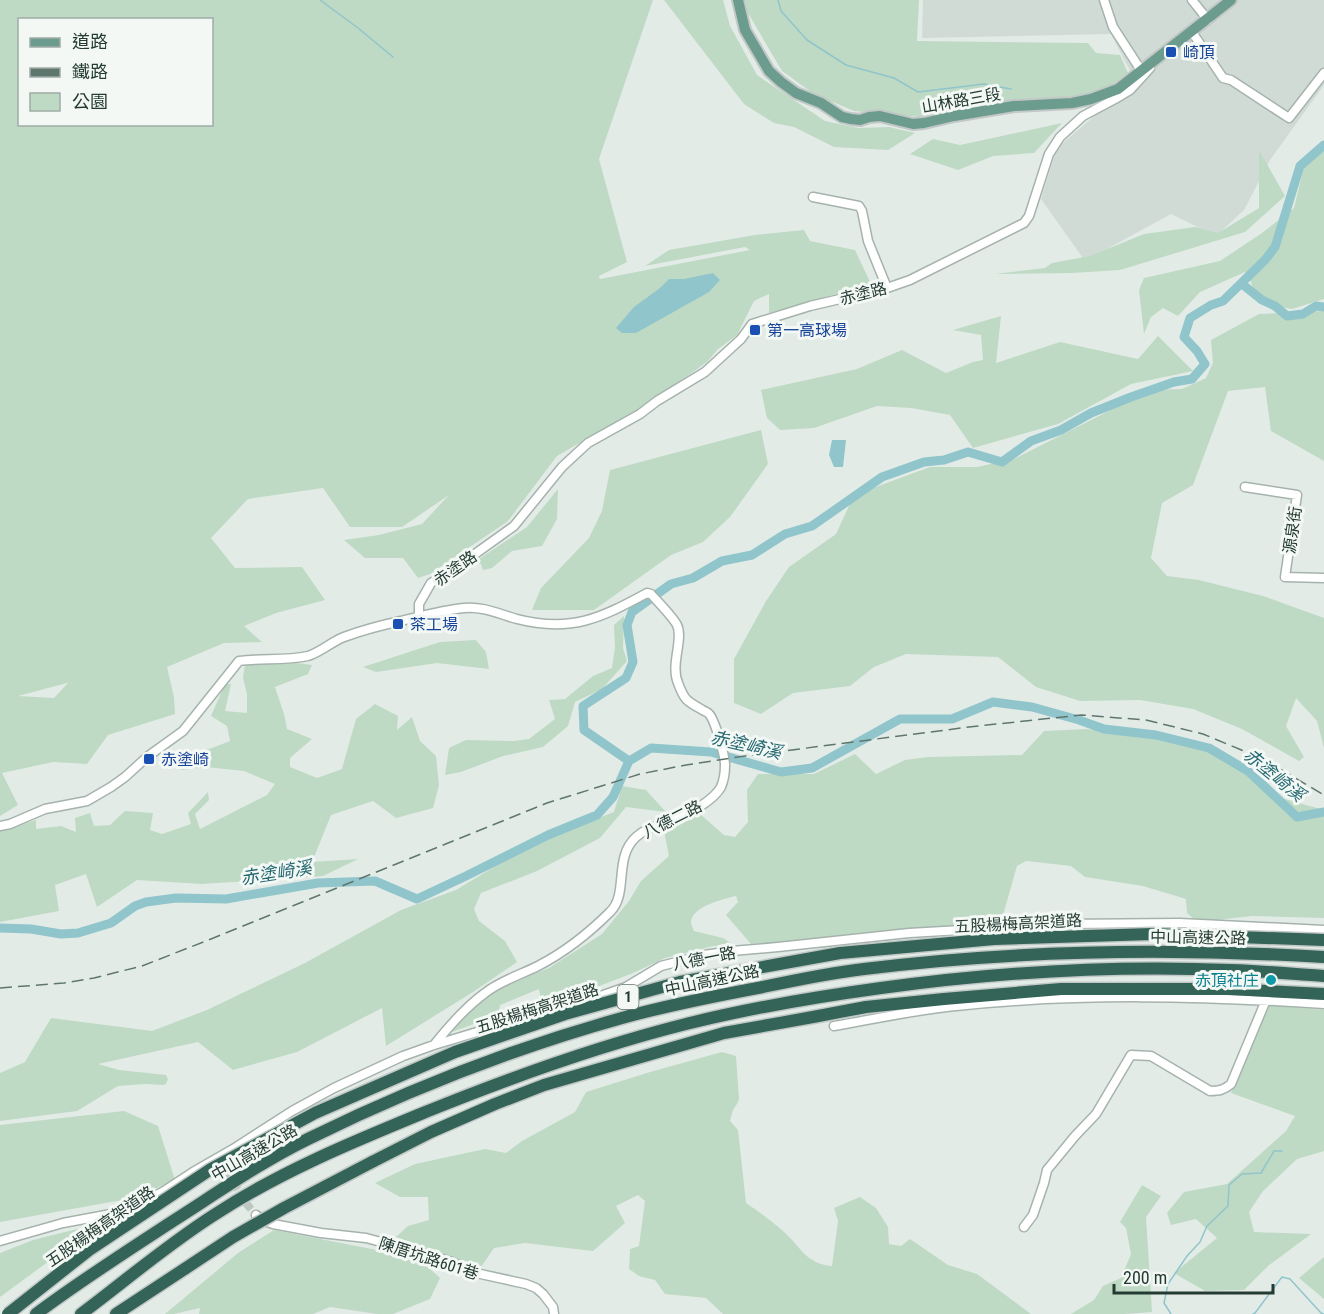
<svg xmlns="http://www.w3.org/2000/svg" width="1324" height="1314" font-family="'Roboto Condensed','Noto Sans TC',sans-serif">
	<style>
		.built { fill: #d1dbd6 }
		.green { fill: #bedac4; fill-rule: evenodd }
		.water { fill: #90c5cb }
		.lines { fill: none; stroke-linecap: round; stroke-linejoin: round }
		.stream { stroke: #90c5cb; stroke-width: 1.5 }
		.river { stroke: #90c5cb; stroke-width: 9 }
		.minor-tunnel { stroke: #bdc8c3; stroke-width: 8; stroke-dasharray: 8 4; stroke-linecap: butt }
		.minor-casing { stroke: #a6b3ad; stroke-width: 11 }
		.major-casing { stroke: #c2c8c6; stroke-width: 14 }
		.highway-casing { stroke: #c2c8c6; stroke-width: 15 }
		.minor { stroke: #fff; stroke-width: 8 }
		.major { stroke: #6b9c8d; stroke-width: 10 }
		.highway { stroke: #336457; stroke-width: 12 }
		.rail { stroke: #5f766f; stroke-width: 1.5; stroke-dasharray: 12 6; stroke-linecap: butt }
		.highway-bridge-casing { stroke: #c2c8c6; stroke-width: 15; stroke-linecap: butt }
		.highway-bridge { stroke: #336457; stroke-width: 12 }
		.transit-dot { fill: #1a4fb4; stroke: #f3f8f5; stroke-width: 2 }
		.culture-dot { fill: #0f9aa8; stroke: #f3f8f5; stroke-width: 2 }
		.labels { text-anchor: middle; stroke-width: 6; stroke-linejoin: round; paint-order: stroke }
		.shield { fill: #f3f8f5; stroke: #62746d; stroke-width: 1.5 }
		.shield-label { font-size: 15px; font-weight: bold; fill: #243b33 }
		.transit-label { font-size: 16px; fill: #164399; stroke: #f3f8f5; text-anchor: start }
		.street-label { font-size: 16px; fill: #243b33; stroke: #f3f8f5 }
		.culture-label { font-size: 16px; fill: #0d838f; stroke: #f3f8f5; text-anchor: end }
		.water-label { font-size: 18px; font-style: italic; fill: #246871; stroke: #f3f8f5 }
	</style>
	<rect width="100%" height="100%" fill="#e3ebe7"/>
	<path class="built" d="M923,0H1324V85L1270,160L1244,210L1216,236L1171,214L1085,261L1041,199L1057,148L1106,106L1139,88L1111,34L922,38Z"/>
	<path class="green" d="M0,0H653L599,159L627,262L599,276L600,279L750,250L745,247L645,266L669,250L755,235L804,230L810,241L855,250L871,284L769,313V294L754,301L737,335L718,349L707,362L649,403L557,456L508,521L430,574L418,578L403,558H365L344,540L379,535L422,524L449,495L402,527H350L323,488L248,499L211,538L235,568L302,567L325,600L276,613L244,626L262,642L224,643L167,667L174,697L175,714L108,735L87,764L53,762L2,773L18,805L0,816ZM20,20H212V124H20ZM68,683L54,698L18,696L67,683Z
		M664,0H723L730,26L757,75L825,121L858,128L889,127L915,133L888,150L834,147L794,127L774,123L744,104Z
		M745,0H919L917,41L1088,43L1096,53L1120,55L1128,73L1098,94L962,106L922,117L854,111L814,94L782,71L748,13Z
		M1062,123L1034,153L993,156L958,170L910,154L933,139L960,145Z
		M1324,147V299L1292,309L1258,303L1249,276L1245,272L1200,292L1178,316L1163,308L1151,317L1144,334L1139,290L1144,278L1220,261L1262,233L1294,208L1304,167Z
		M1259,150L1285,196L1245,232L1120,270L1072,273L995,274L1045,268L1052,263L1090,256L1144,234L1195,227L1218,233L1259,208Z
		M1324,311V461L1271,431L1265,387L1228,391L1193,485L1162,503L1151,558L1167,576L1199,580L1263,596L1324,618V748L1317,721L1296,698L1286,726L1304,757L1299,761L1242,729L1193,709L1140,700L1080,701L1036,687L998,657L906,654L874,667L850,686L793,693L761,714L734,703V659L766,601L789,567L836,534L854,495L930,467H977L1014,459L1101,415L1145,390L1182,389L1206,378L1213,363L1211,340L1259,314Z
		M1001,316L996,363L1060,342L1138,359L1158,336L1193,371L1131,384L1058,424L973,448L950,415L911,408L877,406L814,428L780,430L767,418L761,390L857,369L902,350L946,373L973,362L983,360L981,335L953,330Z
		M761,430L768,464L730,517L703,542L671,555L594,610H532L541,588L589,538L602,511L610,470Z
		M558,489L557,519L542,546L512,551L492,568L483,570L481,564L473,563L527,527Z
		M624,616L623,648L627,661L602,689L575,702L568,726L543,747L503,756L461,772L445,775L449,748L466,740L514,741L529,739L555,719L549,700L565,699L593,676L612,668L615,647L614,625Z
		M476,640L486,652L489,669L437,663L376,672L363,667L440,642Z
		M290,662L312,665L308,674L275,687L284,714L287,729L312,739L290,758V767L317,778L342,769L356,719L375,704L398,716L397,730L412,717L420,741L436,756L439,785L433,808L396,818L373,801L331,815L312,862L358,859L323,876L202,884L137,880L97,907L86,874L55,885L59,911L0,922V831L9,829L36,820V829L61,826L76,832L75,818L90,813L94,826L110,825L125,811L153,813L150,830L162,834L191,824L188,813L208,792L209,800L195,814L200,829L267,795L275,784L244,771L206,767L181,770L184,757L212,748L230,741L227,726L211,716L225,684H231L225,711L247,713V694L243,678L245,664Z
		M1087,729L1160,738L1226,756L1281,798L1324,810V918L1252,916L1207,921L1195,920L1187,913L1186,899L1143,886L1085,877L1071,866L1026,861L1017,866L1003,915H1012L1011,925L751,944L726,915L738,902L736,896C724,899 692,906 691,922C691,925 693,928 694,931L723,938L734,945L713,946L665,958L633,973L571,997L542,1005L539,989L500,1005L498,1015L452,1032L460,1021L488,995L496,990L549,968L602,934L629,901L641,881L669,856L664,831L700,814L724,835L735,837L748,822L747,790L758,774H814L855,754L876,774L905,760L928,757L1022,755L1044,731Z
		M622,786L646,790L666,812L626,807L600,838L537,871L481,893L474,909L479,921L505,941L517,962L473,992L386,1046L382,1008L297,1052L233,1070L198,1042L98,1064L119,1070L166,1075L168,1079L166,1084L163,1085L146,1084L118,1086L77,1111L0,1121V1073L25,1062L51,1018L152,1031L207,1010L305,963L401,910L456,890L532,844L614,812Z
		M1268,1005L1324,1010V1151L1297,1159L1263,1191L1249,1212L1254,1232L1311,1234L1268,1266L1244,1290L1205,1291L1174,1273L1217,1238L1196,1219L1171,1225L1167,1213L1184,1192L1227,1184L1286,1131L1295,1116L1231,1093Z
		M722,1052L736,1056L739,1099L737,1104L733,1110L730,1121L738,1130L746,1203C759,1212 772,1221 784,1232C801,1247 806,1264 832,1266L838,1221L834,1208L860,1197L876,1208L888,1227L889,1244L901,1246L910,1239L948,1265L977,1274L1031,1314H723L706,1298L665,1294L655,1280L639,1276L629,1269L630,1249L639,1246L645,1201L638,1195L616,1206L625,1223L593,1251L525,1243L494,1248L481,1267L396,1237L408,1226L429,1220L428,1197H400L375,1183L415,1164L485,1149L506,1153L522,1141L575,1112L586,1092L650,1072Z
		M124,1111L158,1126L175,1180L133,1198L0,1222V1125Z
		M1142,1185L1161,1196L1146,1217L1152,1312L1125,1314H1071L1094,1300L1103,1286L1121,1278L1131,1254L1126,1228L1120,1222Z
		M101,1223L0,1297V1253L33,1240Z
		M274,1230L418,1258L440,1278L430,1299L393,1314H377L330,1307L313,1314H199L200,1308L174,1314H165L238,1253Z
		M1324,1257V1299L1299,1278Z"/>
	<path class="water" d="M713,273L720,280L709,292L636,333H622L616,328L634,307L660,288L669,279H684Z
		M832,440H846L843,467H834L829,455Z"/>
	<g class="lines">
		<path class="stream" d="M320,0L358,28L393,57
			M778,0L781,11L807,40L846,65L894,78L918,92L984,84L1011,89
			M1171,1314L1164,1303L1168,1284L1187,1256L1200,1242L1207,1226L1228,1206L1229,1185L1242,1174L1261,1173L1274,1151H1282
			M1253,1314L1255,1313L1282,1277L1290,1279L1321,1313L1324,1314"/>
		<path class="river" d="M1242,284L1262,300L1275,306L1287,316L1303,314L1316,306L1324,307
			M629,761L584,730L583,706L626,678L633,662L627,625L632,612L671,584L693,578L722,561L752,555L785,534L812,526L882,477L924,462L944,460L968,452L1002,462L1031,441L1061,430L1091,413L1131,397L1174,382L1192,379L1205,364L1197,351L1184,337L1190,318L1211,305L1223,301L1265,260L1275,247L1300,166L1324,145
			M0,928L31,929L61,934L78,933L111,923L135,906L146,902L176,898L226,899L318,883L375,881L417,899L466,876L548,835L597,815L613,797L629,761L651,748L711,752L781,772L812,768L900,719H952L993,702L1032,707L1079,720L1104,729L1156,735L1209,748L1248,771L1297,817L1324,812"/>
		<path class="minor-tunnel" d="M228,1172L244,1201L256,1215"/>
		<defs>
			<path id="minor" d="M1104,0L1113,27L1144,75
				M1192,0L1208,20
				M1192,32L1223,78L1231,80L1289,118L1324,73
				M813,197L859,206L862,211L868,241L887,288
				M1245,487L1297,495L1285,577L1324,578
				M419,616V604L431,583L468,559L514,526L562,467L576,454L588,443L640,414L657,401L705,372L741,339L752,324L810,306L887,288L910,280L1024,223L1029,216L1049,154L1060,137L1083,116L1115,99L1130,90L1150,68
				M0,826L10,824L45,809L87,801L111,787L125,777L147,757L183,731L239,661C262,658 285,661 308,656C321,652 331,642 344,637C363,630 382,625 401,621C422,616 443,610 464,608C483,606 499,614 517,619C571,633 601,618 647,593L651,594C657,601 673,617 677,625C684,639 670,664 678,683C684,699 686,701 701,709C703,711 707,711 709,714C715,720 725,756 725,765C725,773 724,780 721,787C714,800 690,813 677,819C663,825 648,826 636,837C613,858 629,894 610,912C590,932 563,953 538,966C520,975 500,981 485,993C466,1007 449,1026 434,1045
				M834,1026C875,1019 915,1010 956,1006C1078,993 1202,996 1324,1004
				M256,1215L267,1222L273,1224L321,1233L366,1238L430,1255L452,1262L476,1273L526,1284L536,1288L543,1294L553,1307L554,1314
				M1024,1227L1033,1215L1044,1183L1047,1170L1075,1136L1096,1114L1131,1055L1151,1056L1210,1091C1219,1091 1224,1090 1231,1084L1266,1000
				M0,1241L63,1223L111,1214L144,1202L164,1191L193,1172L233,1149L292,1111L334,1088L403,1056L434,1045L510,1022L572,1006L626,987L661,966L704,955L732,951L778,947L909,933L1064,924L1180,923L1324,930"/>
			<path id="major" d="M738,0L745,30L769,71L781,82L796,93L821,103L842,117L851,119L860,120L869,117L880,116L913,124L924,123L954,116L1014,106L1072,103L1091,99L1118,89L1231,0"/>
			<path id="highway" d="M372,1162L431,1132L495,1104L544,1085L724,1033L813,1017L866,1007L944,999L1061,989H1229L1324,994
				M36,1314C80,1281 127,1251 173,1221C217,1193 261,1162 308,1139C408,1090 514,1048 622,1018C668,1005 715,996 763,987C796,980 830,973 864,969C1016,950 1171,948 1324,957
				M81,1314C125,1281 167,1245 214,1215C281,1171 355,1141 428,1111C512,1077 598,1046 686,1024C750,1008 815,997 881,988C997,972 1115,965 1231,970C1262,971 1293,974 1324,976
				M116,1314L186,1268"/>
		</defs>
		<use href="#minor" class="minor-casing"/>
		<use href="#major" class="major-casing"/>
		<use href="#highway" class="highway-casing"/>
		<use href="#minor" class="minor"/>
		<use href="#major" class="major"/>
		<use href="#highway" class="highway"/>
		<path class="rail" d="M0,988L64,983L94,978L142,966L211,939L547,803L640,774L686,765L745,756L969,727L1081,715L1146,720L1203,734L1263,759L1324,795"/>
		<defs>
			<path id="highway-bridge" d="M186,1268L233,1237L284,1208L372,1162
				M8,1314L89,1250L211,1169L315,1113L455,1052L565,1014L680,982L840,953L994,939L1152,934L1324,940"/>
		</defs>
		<use href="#highway-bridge" class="highway-bridge-casing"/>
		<use href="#highway-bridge" class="highway-bridge"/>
	</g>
	<g class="transit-dot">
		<rect x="1165" y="46" width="12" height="12" rx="3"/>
		<rect x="749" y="324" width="12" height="12" rx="3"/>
		<rect x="392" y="618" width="12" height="12" rx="3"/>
		<rect x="143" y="753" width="12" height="12" rx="3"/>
	</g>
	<circle class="culture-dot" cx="1271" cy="980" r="6"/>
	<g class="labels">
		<rect class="shield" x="617.5" y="985" width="21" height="24" rx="4.5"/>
		<g class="shield-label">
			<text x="628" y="1002">1</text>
		</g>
		<g class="transit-label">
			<text x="1183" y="58">崎頂</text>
			<text x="767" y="336">第一高球場</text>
			<text x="410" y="630">茶工場</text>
			<text x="161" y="765">赤塗崎</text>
		</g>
		<g class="street-label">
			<text transform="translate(961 100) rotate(-10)" y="6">山林路三段</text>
			<text transform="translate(863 293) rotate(-14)" y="6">赤塗路</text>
			<text transform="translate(1292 530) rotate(-82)" y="6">源泉街</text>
			<text transform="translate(455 568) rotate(-35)" y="6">赤塗路</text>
			<text transform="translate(672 819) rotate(-27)" y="6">八德二路</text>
			<text transform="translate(1018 923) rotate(-3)" y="6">五股楊梅高架道路</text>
			<text transform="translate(1198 937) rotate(1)" y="6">中山高速公路</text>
			<text transform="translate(704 958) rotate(-11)" y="6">八德一路</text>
			<text transform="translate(712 980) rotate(-12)" y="6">中山高速公路</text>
			<text transform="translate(537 1008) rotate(-18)" y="6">五股楊梅高架道路</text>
			<text transform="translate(254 1152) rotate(-30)" y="6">中山高速公路</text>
			<text transform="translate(100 1226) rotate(-35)" y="6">五股楊梅高架道路</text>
			<text transform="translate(429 1258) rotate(18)" y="6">陳厝坑路601巷</text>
		</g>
		<g class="culture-label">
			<text x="1259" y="986">赤頂社庄</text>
		</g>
		<g class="water-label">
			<text transform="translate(746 745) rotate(13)" y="6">赤塗崎溪</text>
			<text transform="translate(1274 775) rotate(39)" y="6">赤塗崎溪</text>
			<text transform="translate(276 873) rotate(-9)" y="6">赤塗崎溪</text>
		</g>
	</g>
	<rect x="18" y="18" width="195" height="108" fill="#f3f8f5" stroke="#a0aca7" stroke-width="1.5"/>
	<rect x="30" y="38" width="30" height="9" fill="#6b9c8d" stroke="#a0aca7" stroke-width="1.5"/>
	<text x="72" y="48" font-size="18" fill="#243b33">道路</text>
	<rect x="30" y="68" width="30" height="9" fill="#5f766f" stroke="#a0aca7" stroke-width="1.5"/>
	<text x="72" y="78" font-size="18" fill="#243b33">鐵路</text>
	<rect x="30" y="93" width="30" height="18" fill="#bedac4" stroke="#a0aca7" stroke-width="1.5"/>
	<text x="72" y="108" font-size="18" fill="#243b33">公園</text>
	<path d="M1114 1284v9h159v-9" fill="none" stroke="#243b33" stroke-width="3"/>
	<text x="1123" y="1284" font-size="18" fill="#243b33" stroke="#f3f8f5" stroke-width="4.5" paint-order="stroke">200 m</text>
</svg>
